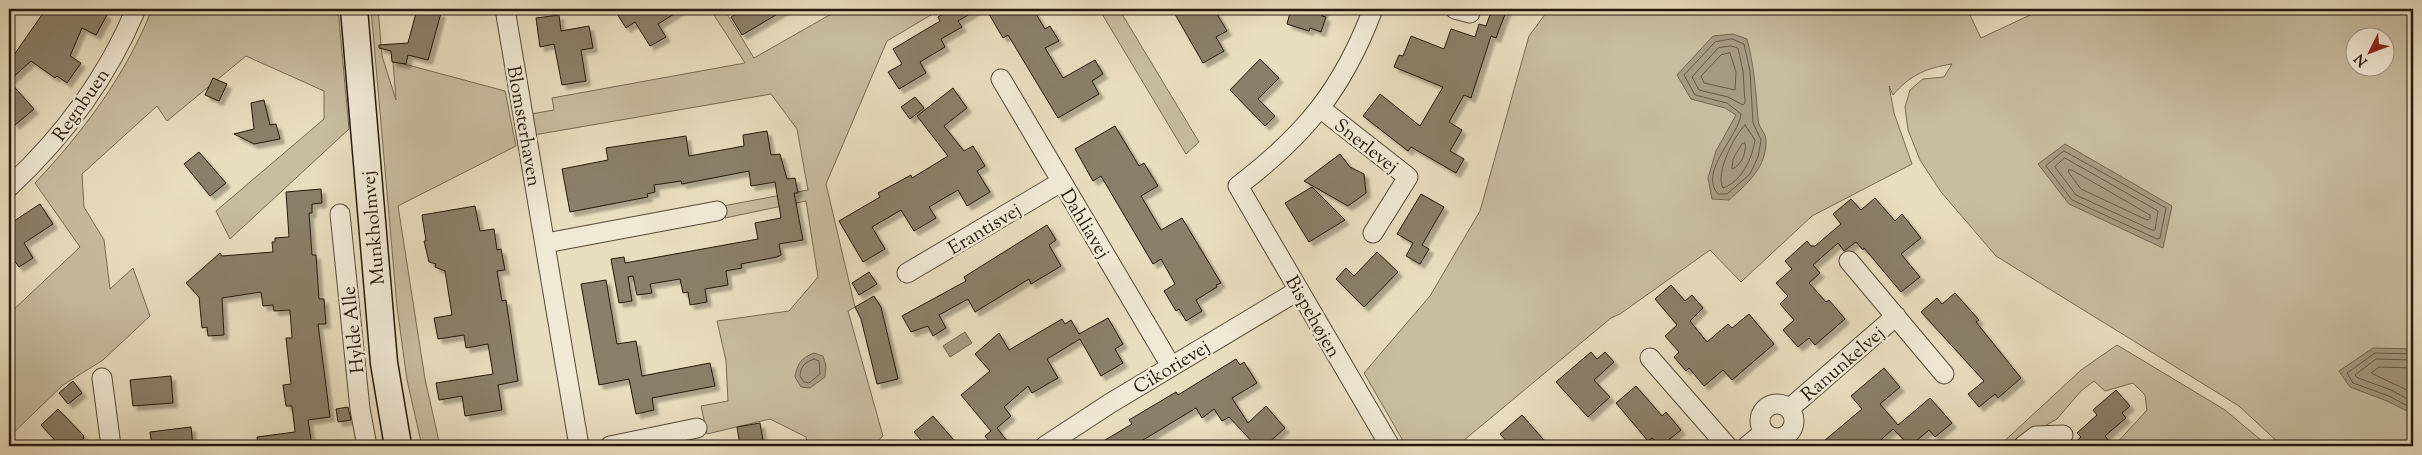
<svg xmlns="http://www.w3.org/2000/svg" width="2422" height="455" font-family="'Sorts Mill Goudy',serif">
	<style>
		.green { fill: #c7bc9f; stroke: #766a54; fill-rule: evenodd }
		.water { fill: #a69a81; stroke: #726651 }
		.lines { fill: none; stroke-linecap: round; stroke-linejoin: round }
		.shore { stroke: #665a46; stroke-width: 1 }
		.building { fill: #8a7f68; stroke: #25190a; filter: url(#shadow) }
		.street-casing { stroke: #564a37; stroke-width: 21 }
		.secondary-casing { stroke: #25190a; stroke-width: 29 }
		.street { stroke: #f0e9d5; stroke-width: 19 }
		.secondary { stroke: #f0e9d5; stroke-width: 26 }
		.labels { text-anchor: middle; stroke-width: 5; stroke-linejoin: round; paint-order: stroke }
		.street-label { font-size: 19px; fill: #25190a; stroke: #f0e9d5 }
	</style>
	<defs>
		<filter id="shadow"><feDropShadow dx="4.5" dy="4.5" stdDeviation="1" flood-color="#0004"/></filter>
	</defs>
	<rect width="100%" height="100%" fill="#e8ddbe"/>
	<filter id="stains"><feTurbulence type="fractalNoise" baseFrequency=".004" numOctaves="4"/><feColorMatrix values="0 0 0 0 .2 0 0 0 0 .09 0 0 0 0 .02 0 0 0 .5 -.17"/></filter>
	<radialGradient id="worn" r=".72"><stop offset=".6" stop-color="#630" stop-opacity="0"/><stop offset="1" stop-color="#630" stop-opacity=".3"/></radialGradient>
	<path class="green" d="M152,9H338L349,129L230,239L216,211L324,119V91L246,56L167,121L157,106L82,174L84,207L104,240L110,289L133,268L150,316L103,360L63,385L9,437V314L80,247L35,183C83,132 126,75 152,9Z
		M371,9H378L382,56L396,100L393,61L505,91L516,146L398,206L425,379L440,446H422L407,380L397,307Z
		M710,9H724L754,58L840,9H941L887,41L826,184L855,307L848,311L883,436L872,446H808L806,437L770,419L707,434L701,406L728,401L726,361L717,321L789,311L818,277L806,201L725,218L723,206L808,190L797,129L771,94L534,135L531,114L554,110L552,98L745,63Z
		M1099,9H1119L1199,142L1186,154Z
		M1549,9H1967L1981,38L2043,9H2413V446H2282L2239,406L1996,256L1941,192L1920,160L1908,130L1905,107L1910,90L1923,79L1944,77L1952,64C1926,68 1910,75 1893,95L1889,86L1894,113L1912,164L1812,216L1741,282L1710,250L1620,314L1611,318L1457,446H1406L1364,373L1430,296L1480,211L1529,36ZM2354,38H2384V68H2354Z
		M2117,345L2225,410L2268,446H2114L2147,410L2145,395L2133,383L2105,391L2094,381L2081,391L2057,419L2034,432L2018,446H1999L2081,370Z"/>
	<path class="water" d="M1733,34L1747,39C1754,65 1756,92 1758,119C1758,127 1766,133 1766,140C1767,167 1747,184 1729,200L1712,199L1708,178L1716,151L1736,115L1725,108L1691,99L1677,75L1713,36Z
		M2065,144L2172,206L2163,248L2069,204L2038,164Z
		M965,332L972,343L950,357L943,346Z
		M2373,348L2413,349V414L2387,401L2350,387L2339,371Z
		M814,353L823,356L826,366L825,377L810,388L801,387L795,377C797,364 801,358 814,353Z"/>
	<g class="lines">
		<path class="shore" d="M1732,39L1744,44L1750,71L1753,123L1761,140L1758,157L1750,174L1727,194H1718C1698,172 1739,136 1741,114L1727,103L1695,95L1684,75L1715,42Z
			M1731,46L1738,48L1743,71L1745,103L1743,105L1728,97L1699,90L1692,77L1718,48Z
			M1730,53L1736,72L1735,90L1704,83L1701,76L1721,55Z
			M1745,125L1755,140C1752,159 1742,181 1723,188C1715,173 1734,136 1745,125Z
			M1745,143C1747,152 1741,166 1732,169L1733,159L1742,144Z
			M2064,151L2166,208L2160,238L2157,239L2072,200L2046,166Z
			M2065,158L2158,211L2155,230H2152L2076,195L2055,167Z
			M2069,170H2072L2150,215V219L2147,220L2081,189L2069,173Z
			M2413,354L2375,353L2347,373L2353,383L2389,396L2413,409
			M814,359L819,361L820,374L809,383L804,382L800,376C801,366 805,362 814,359Z
			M2413,360L2376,359L2355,375L2358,378L2391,390L2413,402
			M2413,368L2379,367L2371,373L2413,393"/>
	</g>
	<path class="building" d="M46,9H96L107,15L96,35L82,28L70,56L81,63L67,83L57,76L55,78L31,61L9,81L34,109L15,125L9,118V62Z
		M417,9L441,13L428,60L408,55L406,64L392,62L391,51L379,48V45L408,43Z
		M614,9H682L658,24L666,37L650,46L635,22L626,28Z
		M745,9H786L742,35L731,17Z
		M952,9H978L958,21L962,27L941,39L945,47L920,62L926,73L899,89L888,72L902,64L893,49L940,21L938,17Z
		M986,9H1033L1045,29L1050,26L1059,41L1045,48L1063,78L1095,60L1103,74L1092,81L1099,94L1058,118L1008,35L1003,38Z
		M1172,9H1214L1227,31L1216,37L1224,51L1203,63Z
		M1291,9H1324L1322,16L1326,17L1321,32L1310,28L1309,31L1287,24Z
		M1492,9H1507L1496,38L1491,36L1471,98L1464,95L1449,122L1462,130L1450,151L1464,159L1456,173L1411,147L1408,151L1363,116L1380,94L1420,126L1443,87L1394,67L1399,55L1403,56L1411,36L1444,49L1451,29L1475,37L1479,24L1486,26Z
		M559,15L561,31L589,26L593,48L581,50L586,81L562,85L554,44L540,47L536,18Z
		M1260,59L1279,78L1258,99L1275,116L1265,126L1230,90Z
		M213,78L227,84L219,101L205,95Z
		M953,88L967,108L944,126L964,151L973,146L985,166L977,171L990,192L967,206L958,190L929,207L936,218L914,231L901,210L872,227L885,249L863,262L839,221L880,197L878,193L911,175L912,178L948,156L917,116Z
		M915,97L924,108L910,119L901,107Z
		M264,100L270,125L276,124L280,139L254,144L234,134L254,129L251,103Z
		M1115,126L1139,166L1144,163L1158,186L1141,196L1161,230L1182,218L1221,283L1216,285L1217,287L1196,300L1202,311L1186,321L1179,309L1176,311L1164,291L1175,284L1161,259L1153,264L1101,176L1093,181L1075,149Z
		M767,131L771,155L780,154L787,179L795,178L798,193H794L803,240L779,244L781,255L777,257L741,264L742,268L726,271L728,285L705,289L707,302L690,305L688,292L683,293L680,279L650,284L652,293L637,295L633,276L628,277L632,301L619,303L611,259L624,257L625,263L758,239L755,223L781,218L775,182L751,186L749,171L682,184L681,181L654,185L655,192L647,194L648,197L570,212L562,169L608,160L606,148L686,136L689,156L744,146L743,135Z
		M199,152L226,183L210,196L184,164Z
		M1340,154L1350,167L1364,174L1366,193L1348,206L1304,181Z
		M1312,187L1345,220L1309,242L1285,203Z
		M321,189L322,203L312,204V213H309L312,255H316L319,299H324L326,324H318L330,417L308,420L312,446H258L257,437L295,432L292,406H286L283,385L291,384L286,338H292L290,310L274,311L273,305L263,306L261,292L222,298L224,335L208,336L207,327L202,328L199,297L186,283L220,253L222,256L273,252L272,242H275V238L289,237L286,192Z
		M1421,194L1444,207L1422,245L1429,249L1420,264L1406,256L1413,243L1397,234Z
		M1875,198L1895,221L1902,214L1921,238L1901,254L1920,277L1901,292L1864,248L1863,250L1856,242L1844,251L1838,243L1813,265L1820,273L1809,283L1826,302L1829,300L1845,319L1815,345L1809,338L1798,347L1783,330L1794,320L1780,304L1788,296L1776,283L1792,269L1785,261L1807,241L1811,246H1815L1841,224L1833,214L1851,199L1861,210Z
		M40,204L53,224L24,243L33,258L19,267L9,253V220L11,223Z
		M475,206L480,231L494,229L497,250L501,249L505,270L497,271L502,301L506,300L518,381L498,385L502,410L465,416L462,396L439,400L436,383L493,374L488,344L466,348L464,335L438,339L434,318L452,315L445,271L435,267L436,264L429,262L424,241H426L422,215Z
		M1047,225L1056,240L1049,245L1061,266L1031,284L1029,279L975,312L968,299L939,315L946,328L933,336L928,326L911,332L902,316L966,281L964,277Z
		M1377,252L1398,272L1364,307L1336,279L1346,268L1354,276Z
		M869,272L877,284L859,295L852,283Z
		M606,280L617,344L636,341L642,376L710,363L715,386L652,398L654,410L636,414L629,379L599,385L581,284Z
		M1671,285L1685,301L1692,295L1703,308L1690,321L1707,342L1728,324L1732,328L1749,314L1774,344L1732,380L1723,370L1704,386L1689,368L1686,371L1674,357L1679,352L1665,336L1677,325L1655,299Z
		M1955,293L1979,320L1976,322L2021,378L1998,398L1995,394L1979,407L1968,394L1984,381L1921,312L1937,298L1942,304Z
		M874,296L881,307L898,379L877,384L861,319L855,307Z
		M1108,318L1123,344L1115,349L1123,363L1101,376L1080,339L1047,359L1058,378L1032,393L1028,386L1004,407L1011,416L997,428L1011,446H993L985,436L991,431L961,395L990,371L975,354L999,333L1009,350L1062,319L1065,324L1071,320L1079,334Z
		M1591,352L1597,359L1605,352L1614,362L1594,380L1610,397L1588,417L1556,382Z
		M1236,359L1240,365L1244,362L1257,383L1232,398L1248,423L1266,406L1285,428L1265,446H1256L1229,417L1222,421L1214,409L1202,418L1196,408L1143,440L1147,446H1095L1132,424L1129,420L1176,392L1178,395Z
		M1884,368L1900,387L1880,404L1898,425L1930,398L1952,423L1935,437L1929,430L1910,446L1893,429L1874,446H1818L1862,409L1851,396Z
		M171,376L173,403L133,406L130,380Z
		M73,381L82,393L68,404L59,393Z
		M1636,386L1662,416L1666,412L1681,430L1661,446L1652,438L1648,441L1616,403Z
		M2116,390L2130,406L2122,413L2126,418L2105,436L2113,446H2071L2081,437L2077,433L2097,415L2093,410Z
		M348,407L351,420L338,422L336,409Z
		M58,409L83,435L84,438L75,446H60L41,425Z
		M1522,415L1549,446H1511L1500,434Z
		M933,416L959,446H926L914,432Z
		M760,423L763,441L740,445L737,427Z
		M191,427L193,446H152L150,432Z"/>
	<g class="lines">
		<defs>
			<path id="street" d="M505,9L579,446
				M1373,9C1343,89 1305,135 1238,186L1390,446
				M1455,9L1470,13
				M1001,79L1171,366
				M1320,108L1408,177L1373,233
				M9,187C64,136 107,78 136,9
				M340,214L360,409L367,446
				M546,243L717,211
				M1849,261L1944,374
				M907,273L1061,182
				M1650,358L1727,446
				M102,378L111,446
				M1760 421a17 17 0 1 1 34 0a17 17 0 1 1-34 0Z
				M1789,409L1896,316
				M610,446L697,428
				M1045,446L1109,404L1299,290
				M1747,446L1764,432
				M2023,446L2036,436L2063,435"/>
			<path id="secondary" d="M354,9L384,363L398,446"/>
		</defs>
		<use href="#street" class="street-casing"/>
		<use href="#secondary" class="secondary-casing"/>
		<use href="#street" class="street"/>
		<use href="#secondary" class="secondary"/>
	</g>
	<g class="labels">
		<g class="street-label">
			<text transform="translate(80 104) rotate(-55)" y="7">Regnbuen</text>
			<text transform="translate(525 126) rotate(80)" y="7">Blomsterhaven</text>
			<text transform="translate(1367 145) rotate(38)" y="7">Snerlevej</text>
			<text transform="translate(1086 223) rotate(59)" y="7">Dahliavej</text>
			<text transform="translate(372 228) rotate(-95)" y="7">Munkholmvej</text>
			<text transform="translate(984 228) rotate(-31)" y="7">Erantisvej</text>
			<text transform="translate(1314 316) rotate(60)" y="7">Bispehøjen</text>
			<text transform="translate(352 330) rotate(-96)" y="7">Hylde Alle</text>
			<text transform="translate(1842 363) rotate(-41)" y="7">Ranunkelvej</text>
			<text transform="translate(1171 366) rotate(-31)" y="7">Cikorievej</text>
		</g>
	</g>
	<rect width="2422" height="455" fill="none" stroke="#e8ddbe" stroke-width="30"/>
	<rect x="10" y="10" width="2402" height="435" fill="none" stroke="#25190a" stroke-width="2.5"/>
	<rect x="15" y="15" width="2392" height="425" fill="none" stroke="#25190a"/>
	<g transform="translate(2370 52) rotate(228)"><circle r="24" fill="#f0e9d5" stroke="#9f9684"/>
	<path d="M0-4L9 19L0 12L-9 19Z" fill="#8f2418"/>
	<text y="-8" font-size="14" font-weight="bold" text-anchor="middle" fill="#25190a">N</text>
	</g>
	<rect width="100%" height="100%" filter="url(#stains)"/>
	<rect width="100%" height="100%" fill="url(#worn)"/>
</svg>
